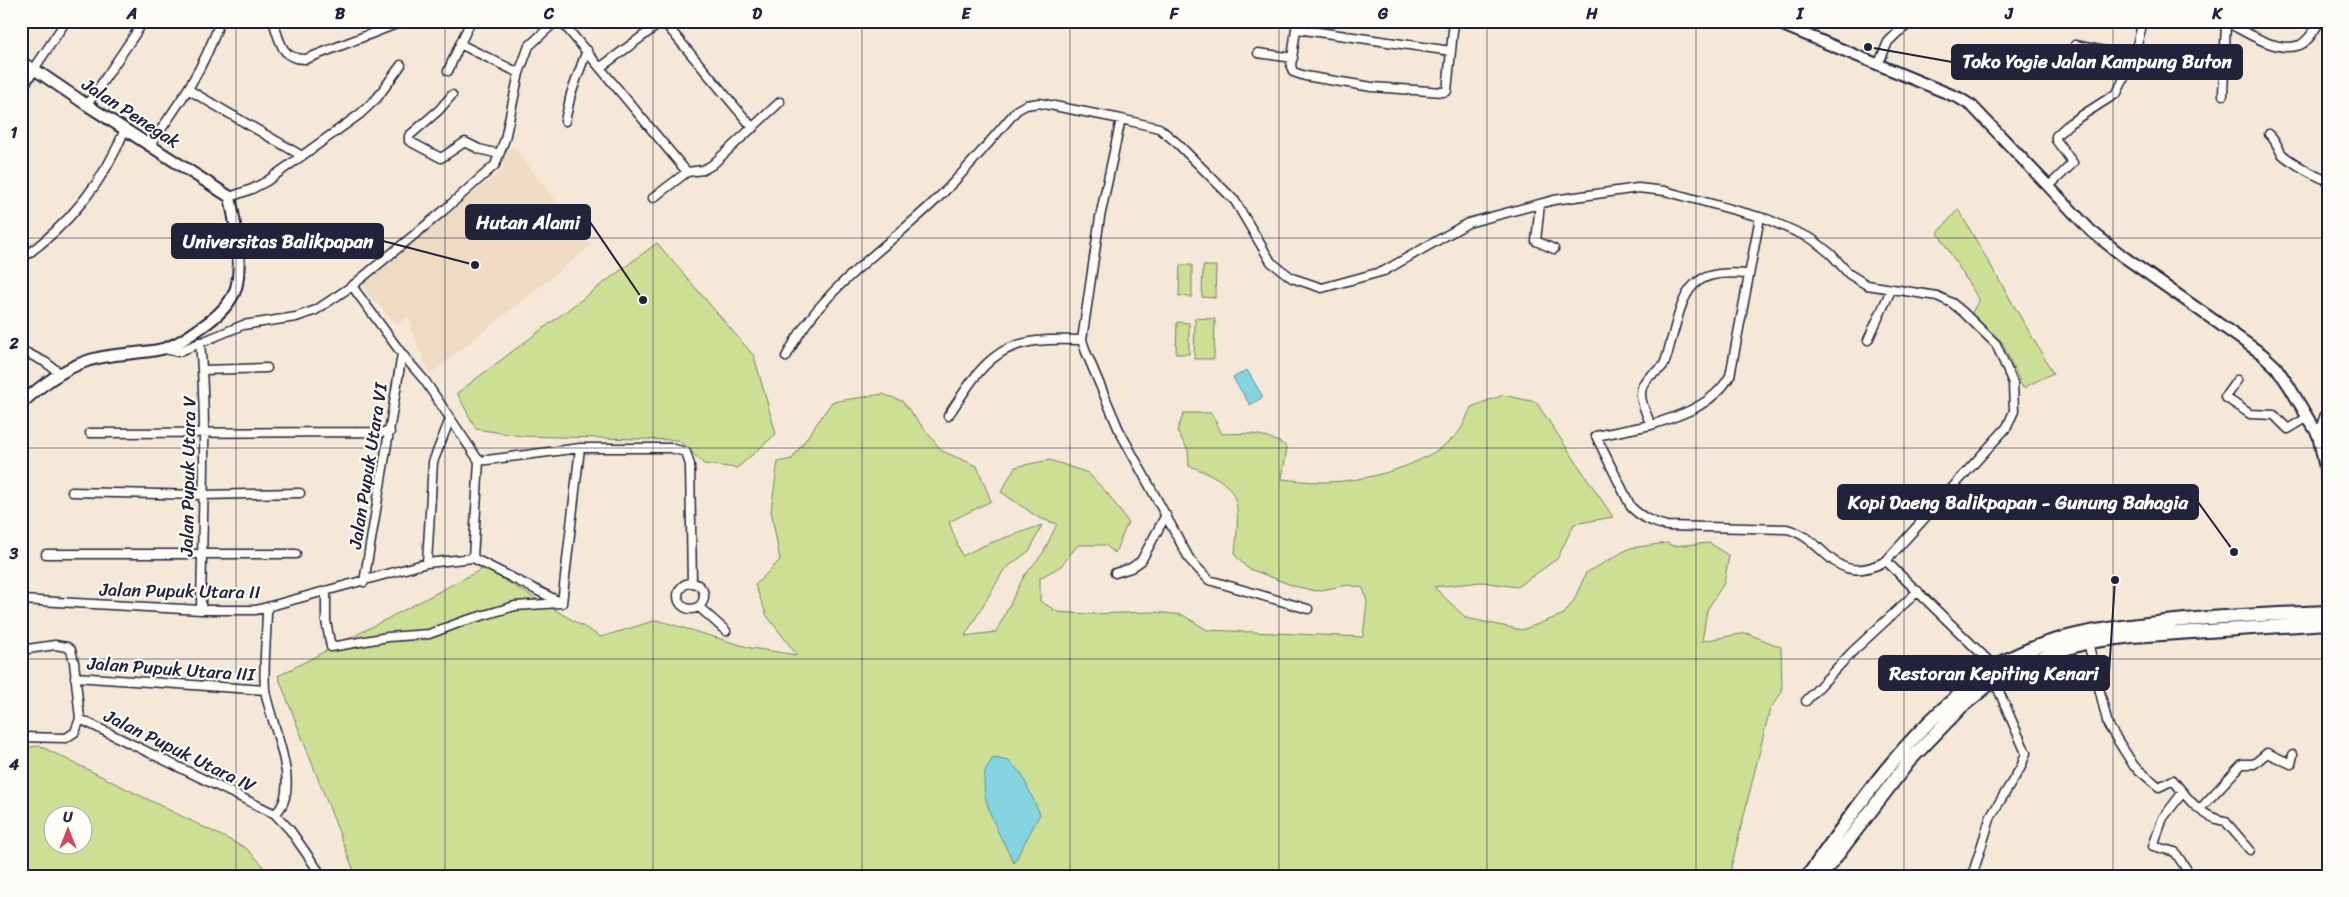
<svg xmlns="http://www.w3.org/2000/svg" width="2349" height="897" font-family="Sriracha,sans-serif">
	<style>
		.built { fill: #efdac4 }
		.green { fill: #ccdf94; stroke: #778068; fill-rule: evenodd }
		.water { fill: #85d5e1; stroke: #5d8d9f }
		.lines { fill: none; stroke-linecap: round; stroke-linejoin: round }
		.minor-casing { stroke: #22223b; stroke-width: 11 }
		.tertiary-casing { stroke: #22223b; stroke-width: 14 }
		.trunk-casing { stroke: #22223b; stroke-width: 16 }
		.minor { stroke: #fdfcf7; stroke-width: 8 }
		.tertiary { stroke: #fdfcf7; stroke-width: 10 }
		.trunk { stroke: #fdfcf7; stroke-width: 12 }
		.grid { fill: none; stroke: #22223b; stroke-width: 1; stroke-opacity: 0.55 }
		.labels { text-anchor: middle; stroke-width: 4.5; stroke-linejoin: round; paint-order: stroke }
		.street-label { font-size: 18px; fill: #22223b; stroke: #fdfcf7 }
		.leader { fill: none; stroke: #22223b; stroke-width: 2 }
		.callout-dot { fill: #22223b; stroke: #fdfcf7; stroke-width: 2 }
		.callout { fill: #22223b; stroke: #22223b; stroke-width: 2 }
		.callout-label { font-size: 19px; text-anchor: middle; font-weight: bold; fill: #fff }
		.neatline { fill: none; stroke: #22223b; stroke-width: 2 }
		.grid-label { font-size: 16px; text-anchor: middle; font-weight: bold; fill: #22223b }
	</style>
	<rect width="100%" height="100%" fill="#f5e8d9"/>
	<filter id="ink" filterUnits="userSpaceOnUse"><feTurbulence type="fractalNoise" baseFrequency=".02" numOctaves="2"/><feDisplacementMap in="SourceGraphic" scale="10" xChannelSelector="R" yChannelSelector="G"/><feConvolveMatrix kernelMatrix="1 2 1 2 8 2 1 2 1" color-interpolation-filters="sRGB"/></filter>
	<g filter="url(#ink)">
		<path class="built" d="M513,146L591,246L430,374L410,328L413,325L407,317L397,325L360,285L505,168L498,159Z"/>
		<path class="green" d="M1958,209L2053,373L2023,388L2002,342L1971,314L1979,300L1938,233Z
			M657,243L754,356L776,434L737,468L704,464L678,440L521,436L476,429L457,393Z
			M1180,265H1192V297L1179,296Z
			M1203,266H1216L1215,298L1202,297Z
			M1195,318L1215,319L1214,359H1194Z
			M1177,322L1189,323V354H1176Z
			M883,394L902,401L942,451L977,466L991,501L949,522L962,556L987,544L1042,525L1030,550L1004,570L965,636L996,632L1024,576L1043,553L1057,524L1039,518L1001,492L1015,467L1050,460L1088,473L1108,494L1128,522L1115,553L1105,545H1078L1061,566L1040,578V601L1058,612L1088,614L1155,612L1183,615L1207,630L1363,637L1367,602L1363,588L1348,585L1316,591L1294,586L1247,568L1235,555C1239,502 1245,485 1189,466L1188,450L1177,431L1184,413H1211L1222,434C1248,433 1265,432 1287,447L1282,479C1294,480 1307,482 1320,482C1363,483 1427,466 1457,434C1464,427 1467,415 1471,407L1503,395L1536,402L1613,517L1574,524L1557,559L1517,587L1482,582L1434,587L1466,618L1522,630L1564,614L1574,600L1586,573L1630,548L1667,543L1673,546L1710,543L1729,556L1724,583L1707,610L1702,641L1746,633L1781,647L1782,692L1770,709L1729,876H356L278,676L484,568L601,637L657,620L751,648L797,655L767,616L755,585L780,560L771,510L778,462L792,459L832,402Z
			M40,746L246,848L260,862L269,876H21V748ZM52,814H82V844H52Z"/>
		<path class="water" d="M1247,370L1263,397L1250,405L1233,378Z
			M993,758L1009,761L1021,773L1040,814L1014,863C1001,837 979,802 985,772C986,767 991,762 993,758Z"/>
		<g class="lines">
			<defs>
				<path id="minor" d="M273,21C280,41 281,60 306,59L404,21
					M561,21L687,172
					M1297,21L1291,66L1293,72L1305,76L1372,87L1443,92L1447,91L1454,21
					M2224,21C2246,31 2275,54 2300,45C2309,41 2315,29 2320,21
					M1297,29L1451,51
					M460,44L471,21
					M2075,45L2134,57
					M1258,53L1293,58
					M21,60L34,69L66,21
					M1878,65L1888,42L1897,33L1913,21
					M601,67L663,21L753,128
					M448,71L460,44L519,73
					M189,90L302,156
					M452,95L439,110L409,136V141L441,158L465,142L479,149L499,154
					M2223,95L2226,22
					M87,105L144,21
					M1121,119L1100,217L1082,340L1086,352L1119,430L1190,560L1209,580L1308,609
					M565,121L571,94L587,50
					M2269,134C2276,140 2277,147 2282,154C2288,160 2319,179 2328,180
					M150,145C179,104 204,69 220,21
					M2048,187L2073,163L2056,140V136L2070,123L2117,93L2134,57L2143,21
					M230,197L252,189L267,181L360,114L377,98L401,65
					M653,198L687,172L703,170L712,165L780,102
					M1540,204L1536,241L1554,249
					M21,259C67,227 105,181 125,129
					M1747,274C1691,269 1685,288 1672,338C1669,346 1668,356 1664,364C1661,370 1655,372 1650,376C1633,390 1644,408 1651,425C1682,415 1713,405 1730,376L1760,217
					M352,286L402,354L425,381L479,461L580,448H670L686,452L690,465L692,583
					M1868,340L1891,290
					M200,342C208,431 202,521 201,610
					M165,349L178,352L243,325L296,317L316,310L352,286L442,212L495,165L505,139L519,73L529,46L556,21
					M21,350L45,362L60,373
					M786,357C820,288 885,250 938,198C966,171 991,140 1017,110L1026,105L1039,103L1121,119L1159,128L1177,143L1235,201L1271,262L1292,278L1322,288L1384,271L1468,223L1554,200L1638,188L1665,191L1767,219L1812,239L1831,254L1849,274L1867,285L1937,296L1952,303L1963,312L1996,344L2013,383L2014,411L2007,427L1886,561C1832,589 1829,540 1787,529L1667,526C1652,522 1642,518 1631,507L1596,436L1651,425
					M203,370L267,368
					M2237,380L2225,397L2250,414L2274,415L2288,429L2308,417
					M948,416C962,396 976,370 996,356C1019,338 1054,339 1082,340
					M90,433L390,432
					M2318,435L2328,406
					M72,492L202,495L300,493
					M46,554H296
					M473,558L479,461
					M1886,561L1995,667
					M427,563L433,462L450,419
					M1115,573L1131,568L1141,561L1166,515
					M364,582L402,354
					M678 596a13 13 0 1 1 26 0a13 13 0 1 1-26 0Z
					M326,591V621L331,647L388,637L429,634L464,621L515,606L560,603
					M21,600L201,610H256L427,563L473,558L562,603
					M562,603L580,448
					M699,607L726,631
					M267,608C267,634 263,663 265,689C268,719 305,788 275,814
					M2088,642L2108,725L2134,766L2159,787L2173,780C2187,798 2202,818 2225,821L2250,850
					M21,650L55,645L67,647L71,650L74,662L80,719L75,732L66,738L21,737
					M75,677L265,690
					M1806,701L1852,652L1918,591
					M80,719L275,814L290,830L322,876
					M2183,792L2163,818L2153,846L2175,852L2191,876
					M2200,809L2242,764H2254L2267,753L2291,764L2293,755
					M1972,876L1991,816L2021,767L2026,753L1994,680"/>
				<path id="tertiary" d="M1773,21L1959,98L1972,106L2091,231L2124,257L2262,354L2276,367L2289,386L2318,435L2328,482
					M21,87L34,69L87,105L230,197C235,221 243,263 236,288C231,305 214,319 199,329C188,337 175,346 162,349C138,355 112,352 87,361C61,370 41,385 21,404"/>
				<path id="trunk" d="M1808,876C1856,808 1903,738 1969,687C1978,680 1986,672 1996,666C2048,635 2106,628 2166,622C2220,616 2274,614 2328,612
					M1821,876L1909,761L1961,707L1994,680L2008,672L2064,649L2088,642L2132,636L2328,623"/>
			</defs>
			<use href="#minor" class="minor-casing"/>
			<use href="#tertiary" class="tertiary-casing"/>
			<use href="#trunk" class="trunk-casing"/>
			<use href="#minor" class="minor"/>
			<use href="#tertiary" class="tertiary"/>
			<use href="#trunk" class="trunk"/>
		</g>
	</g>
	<path class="grid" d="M236,21V876M445,21V876M653,21V876M862,21V876M1070,21V876M1279,21V876M1487,21V876M1696,21V876M1904,21V876M2113,21V876M21,238H2328M21,448H2328M21,659H2328"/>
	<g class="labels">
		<g class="street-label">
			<text transform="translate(131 113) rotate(33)" y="6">Jalan Penegak</text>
			<text transform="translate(368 466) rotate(-81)" y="6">Jalan Pupuk Utara VI</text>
			<text transform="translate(188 476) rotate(-89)" y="6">Jalan Pupuk Utara V</text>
			<text transform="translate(180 591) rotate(1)" y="6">Jalan Pupuk Utara II</text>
			<text transform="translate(171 669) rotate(4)" y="6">Jalan Pupuk Utara III</text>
			<text transform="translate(180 751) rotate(26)" y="6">Jalan Pupuk Utara IV</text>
		</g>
	</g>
	<path class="leader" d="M1868 47L1952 62M643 300L590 222M475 265L383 241M2234 552L2198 502M2115 580L2109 673"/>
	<g class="callout-dot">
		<circle cx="1868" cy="47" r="5"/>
		<circle cx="643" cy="300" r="5"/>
		<circle cx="475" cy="265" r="5"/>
		<circle cx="2234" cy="552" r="5"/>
		<circle cx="2115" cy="580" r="5"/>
	</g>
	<g class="callout">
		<rect x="1952" y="45" width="290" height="34" rx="5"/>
		<rect x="466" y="205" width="124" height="34" rx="5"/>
		<rect x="172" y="224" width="211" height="34" rx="5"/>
		<rect x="1838" y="485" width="360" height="34" rx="5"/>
		<rect x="1879" y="656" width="230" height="34" rx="5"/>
	</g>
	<g class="callout-label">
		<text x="2097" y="68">Toko Yogie Jalan Kampung Buton</text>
		<text x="528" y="229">Hutan Alami</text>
		<text x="278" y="248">Universitas Balikpapan</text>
		<text x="2018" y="509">Kopi Daeng Balikpapan - Gunung Bahagia</text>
		<text x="1994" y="680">Restoran Kepiting Kenari</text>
	</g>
	<rect width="2349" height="897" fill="none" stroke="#fdfcf7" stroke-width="55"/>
	<g transform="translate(68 830)"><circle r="24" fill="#fdfcf7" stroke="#a5a5ac"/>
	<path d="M0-4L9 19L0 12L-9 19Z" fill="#d1495b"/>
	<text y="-8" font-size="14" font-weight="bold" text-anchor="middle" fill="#22223b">U</text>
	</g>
	<rect x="28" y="28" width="2294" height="842" class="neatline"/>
	<g class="grid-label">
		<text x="132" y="19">A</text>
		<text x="340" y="19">B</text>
		<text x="549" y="19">C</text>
		<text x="757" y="19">D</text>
		<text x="966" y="19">E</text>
		<text x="1174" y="19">F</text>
		<text x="1383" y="19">G</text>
		<text x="1592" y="19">H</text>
		<text x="1800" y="19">I</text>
		<text x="2009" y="19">J</text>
		<text x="2217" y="19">K</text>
		<text x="14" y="138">1</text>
		<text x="14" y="349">2</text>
		<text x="14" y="559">3</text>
		<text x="14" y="770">4</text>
	</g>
</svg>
